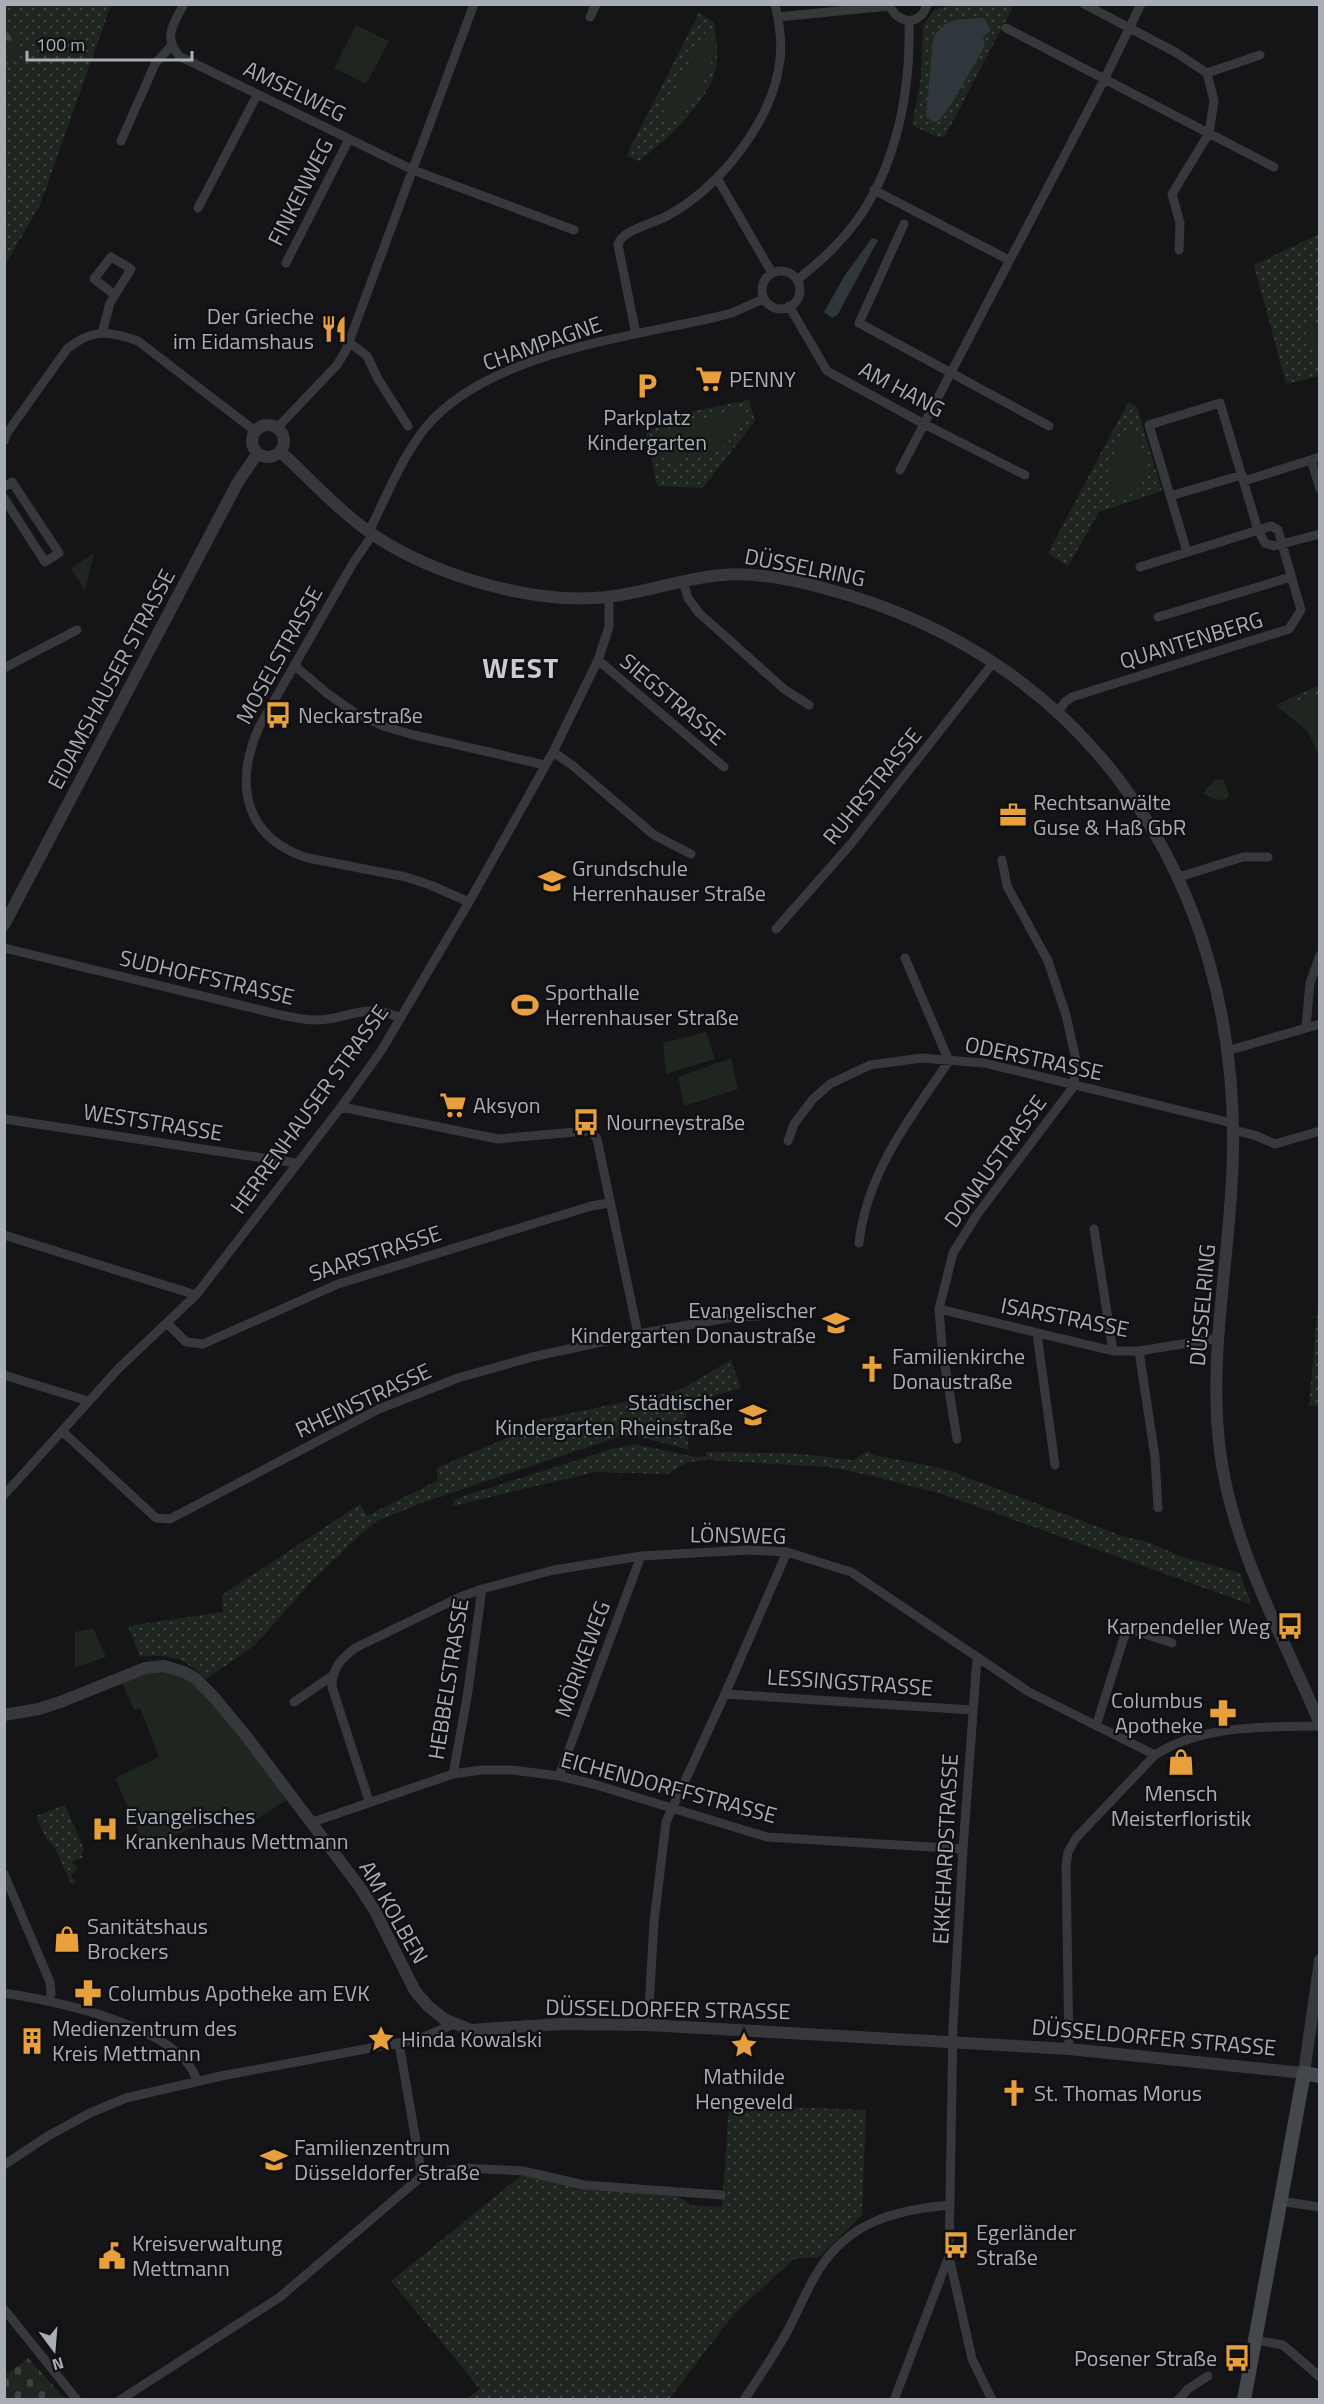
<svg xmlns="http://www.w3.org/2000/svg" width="1324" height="2404" font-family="'Titillium Web',sans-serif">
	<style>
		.grass { fill: url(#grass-dots) }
		.forest { fill: url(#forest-firs) }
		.cemetery { fill: url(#cemetery-stones) }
		.park { fill: #1f2620 }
		.water { fill: #2e373c }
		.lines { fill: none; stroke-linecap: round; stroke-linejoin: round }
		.minor { stroke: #36383c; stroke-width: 9 }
		.tertiary { stroke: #36383c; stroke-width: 12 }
		.secondary { stroke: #44474b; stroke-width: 14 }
		.labels { text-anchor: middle; stroke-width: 4.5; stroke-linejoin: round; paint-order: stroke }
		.street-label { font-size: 22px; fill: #a8adb6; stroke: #101012 }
		.poi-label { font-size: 22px; fill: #a8adb6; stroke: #101012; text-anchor: start }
		.district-label { font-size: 28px; font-weight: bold; letter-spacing: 1.5px; fill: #c8ccd2; stroke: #101012 }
	</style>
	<defs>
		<pattern id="grass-dots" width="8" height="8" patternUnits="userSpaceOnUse" patternTransform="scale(1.5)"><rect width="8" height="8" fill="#1f2620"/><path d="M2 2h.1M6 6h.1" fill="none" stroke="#3d433e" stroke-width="1.8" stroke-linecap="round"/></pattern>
		<pattern id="forest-firs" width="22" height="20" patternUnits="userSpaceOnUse" patternTransform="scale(1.5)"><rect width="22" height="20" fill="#1f2620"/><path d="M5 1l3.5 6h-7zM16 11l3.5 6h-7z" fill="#3d433e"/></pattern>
		<pattern id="cemetery-stones" width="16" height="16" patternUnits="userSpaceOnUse" patternTransform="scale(1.5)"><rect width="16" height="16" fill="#1f2620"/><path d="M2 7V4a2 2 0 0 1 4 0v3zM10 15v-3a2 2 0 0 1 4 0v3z" fill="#3d433e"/></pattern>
	</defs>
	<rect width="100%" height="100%" fill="#151517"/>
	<path class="grass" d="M5,5H111L40,205L5,265V68L20,44L5,26Z
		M955,5H1014L945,136L937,137L912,125L921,78L923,25L935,9Z
		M699,13L714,22C715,34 718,47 717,59C716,96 667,140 639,161L626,156Z
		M1319,234V376L1286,384L1254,265Z
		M749,400L755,421L703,488L657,486L646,430L669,425V416Z
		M1128,402L1137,407L1162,491L1099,512L1068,566L1048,553Z
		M1319,685V696L1276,705Z
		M1319,1294L1320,1406H1319L1309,1405Z
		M731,1360L741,1388L701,1400L688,1407L685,1422L689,1450L634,1435L621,1436L424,1502L377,1521L362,1533L312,1581L254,1646L206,1679C182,1657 173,1654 140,1657L128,1626L223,1612L222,1595L360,1504L367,1516L437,1481V1468L509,1437L539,1420L680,1390Z
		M635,1444L695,1457L706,1456V1452L791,1453L854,1460L868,1450L873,1455L945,1469L1125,1537L1145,1541L1182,1557L1240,1573L1252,1605L942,1494L873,1476L829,1467L707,1460L688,1462L667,1474L595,1472L453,1506L455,1499L612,1449Z
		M65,1805L84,1849L81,1854L83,1857L72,1862L78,1868L71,1876L76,1882L71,1884L55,1848L46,1838L36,1816Z
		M729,2105L866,2110L862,2215L819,2257L794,2259L734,2314L669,2399H467L480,2389L391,2281L522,2175L579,2188L679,2197L691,2205L722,2207Z"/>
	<path class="forest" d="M5,26L20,44L5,68Z"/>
	<path class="cemetery" d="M28,2358L65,2399H5V2375Z"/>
	<path class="park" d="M356,25L389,41L366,84L334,68Z
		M706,31L712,39L711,67L697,97L679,120H667L663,112Z
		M1319,323V358L1315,359L1305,328Z
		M741,408L746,421L721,450L674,460L653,441V433Z
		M1133,429L1136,432C1146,460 1157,495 1114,496L1109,491C1105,470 1115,441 1133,429Z
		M94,553L85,591L71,568Z
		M1319,696H1320L1319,755L1307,731L1276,705Z
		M1223,779L1229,794L1228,798C1218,802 1212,799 1203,793L1215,780Z
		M706,1032L715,1059L666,1074L663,1043Z
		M731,1058L738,1089L684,1106L678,1077Z
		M93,1628L106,1657L75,1668V1632Z
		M162,1671L186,1679L202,1691L288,1799L249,1824L233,1812L145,1847L115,1778L159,1757L140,1708L134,1710L122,1682L138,1676Z"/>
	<path class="water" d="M984,18L991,30L983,38L985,46L949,108L938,121L934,122L926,117L933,39C945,16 961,20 984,18Z
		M872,238L878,240L838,314L832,318L824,312L845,275Z"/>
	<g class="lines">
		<path class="minor" d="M184,4C173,25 163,36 179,56L413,170L574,230
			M889,4C897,25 921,27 927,4
			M1084,4L1175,52L1207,73L1214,101L1209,133L1172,194L1180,223L1179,250
			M590,17L596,4
			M778,17L890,6
			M1006,28L1274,167
			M1207,73L1260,55
			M121,141L155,64L171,46
			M717,178L772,273
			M874,190L1009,260
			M198,208L257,95
			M904,224L859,323L1049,426
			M286,263L349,139
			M762 290a19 19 0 1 1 38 0a19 19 0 1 1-38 0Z
			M797,280C811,269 826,256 838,243C893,186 911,99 909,22
			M789,306L827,371L924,424L1025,475
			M102,333L110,303L131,269L111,257L94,279L115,295
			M636,334L618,245C620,231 654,223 667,216C720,187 773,121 780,60C782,43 779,21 775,4
			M350,343L367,356L378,379L408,426
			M278,427L337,365L346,350L474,4
			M4,441L7,433L67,349C92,328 109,331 138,341L255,431
			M1311,460L1320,489
			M900,470L1104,80L1141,4
			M1244,481L1320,457
			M4,487L12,482L59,553L45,562L4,498
			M1170,496L1242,475
			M369,531C387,496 401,458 426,427C487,354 624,338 712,318L732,313L763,299
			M373,534L353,563L259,727C234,784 244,838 308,858L406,877L430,885L469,902
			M1187,552L1149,425L1220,403L1258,530L1265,543L1274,546L1320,534
			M683,582L688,598L699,613L784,689L809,705
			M1158,617L1291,577
			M598,660L724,767
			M295,666L328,694L355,713L383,726L410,734L545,765
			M4,668L77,630
			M1057,713L1065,702L1072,697L1289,629L1301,610L1278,530L1271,526L1140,567
			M553,752L572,765L654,835L691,854
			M1179,877L1243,857H1268
			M776,929L850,845L993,663
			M4,948L281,1015C292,1017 303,1020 314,1020C352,1020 360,1001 401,1018
			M1306,1027L1310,983L1320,955
			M1227,1051L1320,1024
			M341,1107L498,1139L586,1131L593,1133L597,1139L638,1334
			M4,1119L296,1163
			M1233,1130L1254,1135L1275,1144L1320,1131
			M788,1141L794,1124L813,1099L830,1084L870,1065L922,1058L984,1063L1232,1123
			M1094,1229L1113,1351
			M4,1235L196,1295
			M859,1243C867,1172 910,1118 949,1061L905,958
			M939,1309L1113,1351H1139L1219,1338
			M167,1323L186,1342L203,1344L338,1284L591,1206L609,1203
			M1037,1334L1055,1465
			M1139,1351L1155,1457L1158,1508
			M4,1375L88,1401
			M62,1431L156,1518L170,1519L379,1409L458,1378L532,1357L638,1334L733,1317L760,1316
			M957,1439L942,1347L939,1309L953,1253L976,1216L1074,1086L1076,1060L1066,1015L1048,961L1007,886L1002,860
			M4,1495L119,1368L196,1295L341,1107L381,1051L469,902L553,752L598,660L609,627V597
			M725,1694L973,1710
			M294,1702L332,1676
			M1096,1726L1127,1628L1172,1643
			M453,1774L467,1698L482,1589
			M559,1776L641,1556
			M369,1801L332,1687C332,1668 341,1659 355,1648L460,1597L482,1589L554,1570L641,1556L748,1550L787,1552L851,1572L1029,1692L1155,1755
			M313,1822L453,1774L481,1770H512L559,1776L593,1784L767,1837L963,1849
			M4,1874L50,1982L51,1994L49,2001
			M4,1993C55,2001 181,2026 197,2081
			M648,2025L654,1922L666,1822L725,1694L787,1552
			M399,2043L422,2176
			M1069,2049L1066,1866L1068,1852L1076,1838L1155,1755C1203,1724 1265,1727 1320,1726
			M4,2165L48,2136L90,2113L126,2098L221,2076L419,2039L454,2024
			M422,2176L463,2168L523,2171L584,2185L721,2195
			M1279,2201L1320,2207
			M949,2256L972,2359L992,2400
			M4,2309L77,2400
			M1255,2340L1283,2345L1320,2377
			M120,2400L280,2297L422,2176
			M744,2400C759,2377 775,2354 788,2330C798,2311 806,2291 817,2273C847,2222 895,2210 949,2205
			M894,2400L949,2256L953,2026L963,1849L977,1658
			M1178,2400L1188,2389L1208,2376"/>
		<path class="tertiary" d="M252 441a16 16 0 1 1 32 0a16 16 0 1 1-32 0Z
			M281,452C311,480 341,513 375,536C436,576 534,605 607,597C646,593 683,578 722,575C756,572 795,580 827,589C1091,659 1237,883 1233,1150C1232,1250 1207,1351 1220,1451C1232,1547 1283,1636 1320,1724
			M4,925L238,482L257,454
			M4,1715L39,1709L63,1701L145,1668L164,1666L184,1672L195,1678L213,1696L246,1736L359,1886L375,1911L415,1991L428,2006L444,2019L471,2030L560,2024L648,2025L1069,2049L1304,2073L1320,1960"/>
		<path class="secondary" d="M1244,2400L1304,2073L1320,2076"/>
	</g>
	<defs>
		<symbol id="restaurant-bare" viewBox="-9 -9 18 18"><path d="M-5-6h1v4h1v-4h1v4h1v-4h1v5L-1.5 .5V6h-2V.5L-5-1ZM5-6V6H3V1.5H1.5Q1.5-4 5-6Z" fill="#e8a03c" stroke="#101012" stroke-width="2.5" paint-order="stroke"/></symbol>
		<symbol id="supermarket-bare" viewBox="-9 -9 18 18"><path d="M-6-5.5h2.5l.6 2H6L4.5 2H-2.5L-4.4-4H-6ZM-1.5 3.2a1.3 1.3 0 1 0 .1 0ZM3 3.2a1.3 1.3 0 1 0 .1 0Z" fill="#e8a03c" stroke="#101012" stroke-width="2.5" paint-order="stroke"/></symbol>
		<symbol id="parking-bare" viewBox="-9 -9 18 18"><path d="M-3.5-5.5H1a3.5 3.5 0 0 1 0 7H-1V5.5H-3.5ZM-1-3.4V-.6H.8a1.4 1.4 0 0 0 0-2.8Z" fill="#e8a03c" stroke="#101012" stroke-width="2.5" paint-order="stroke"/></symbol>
		<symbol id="bus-bare" viewBox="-9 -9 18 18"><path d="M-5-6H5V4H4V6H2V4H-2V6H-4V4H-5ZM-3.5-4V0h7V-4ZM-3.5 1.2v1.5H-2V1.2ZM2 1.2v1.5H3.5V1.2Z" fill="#e8a03c" stroke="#101012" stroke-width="2.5" paint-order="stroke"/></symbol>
		<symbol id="office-bare" viewBox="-9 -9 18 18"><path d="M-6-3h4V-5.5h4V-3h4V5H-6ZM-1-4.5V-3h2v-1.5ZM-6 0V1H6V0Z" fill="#e8a03c" stroke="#101012" stroke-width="2.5" paint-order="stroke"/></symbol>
		<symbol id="school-bare" viewBox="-9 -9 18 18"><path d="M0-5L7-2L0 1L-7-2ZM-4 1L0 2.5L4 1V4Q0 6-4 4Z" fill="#e8a03c" stroke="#101012" stroke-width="2.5" paint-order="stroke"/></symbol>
		<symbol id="stadium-bare" viewBox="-9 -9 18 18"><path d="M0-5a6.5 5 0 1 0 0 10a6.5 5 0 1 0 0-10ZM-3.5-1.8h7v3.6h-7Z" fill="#e8a03c" stroke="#101012" stroke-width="2.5" paint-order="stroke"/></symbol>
		<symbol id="church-bare" viewBox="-9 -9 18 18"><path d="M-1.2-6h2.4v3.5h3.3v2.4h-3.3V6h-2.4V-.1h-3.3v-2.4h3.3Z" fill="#e8a03c" stroke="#101012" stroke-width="2.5" paint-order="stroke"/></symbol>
		<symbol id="pharmacy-bare" viewBox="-9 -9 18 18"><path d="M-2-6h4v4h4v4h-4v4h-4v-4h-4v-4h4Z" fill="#e8a03c" stroke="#101012" stroke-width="2.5" paint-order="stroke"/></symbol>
		<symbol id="shop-bare" viewBox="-9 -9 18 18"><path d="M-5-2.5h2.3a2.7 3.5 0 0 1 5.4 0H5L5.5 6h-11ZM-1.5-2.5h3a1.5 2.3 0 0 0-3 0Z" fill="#e8a03c" stroke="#101012" stroke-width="2.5" paint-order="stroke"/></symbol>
		<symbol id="hospital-bare" viewBox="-9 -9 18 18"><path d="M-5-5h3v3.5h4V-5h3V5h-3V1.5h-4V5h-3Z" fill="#e8a03c" stroke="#101012" stroke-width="2.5" paint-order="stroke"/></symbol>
		<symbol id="sight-bare" viewBox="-9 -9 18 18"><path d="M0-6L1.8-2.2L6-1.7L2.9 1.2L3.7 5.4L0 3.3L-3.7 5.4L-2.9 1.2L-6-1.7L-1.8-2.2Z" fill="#e8a03c" stroke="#101012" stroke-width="2.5" paint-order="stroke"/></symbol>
		<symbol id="building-bare" viewBox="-9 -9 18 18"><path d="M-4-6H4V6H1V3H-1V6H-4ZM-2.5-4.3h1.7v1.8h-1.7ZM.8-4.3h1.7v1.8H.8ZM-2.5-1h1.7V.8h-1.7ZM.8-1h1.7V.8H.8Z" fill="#e8a03c" stroke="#101012" stroke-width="2.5" paint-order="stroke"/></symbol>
		<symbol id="civic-bare" viewBox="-9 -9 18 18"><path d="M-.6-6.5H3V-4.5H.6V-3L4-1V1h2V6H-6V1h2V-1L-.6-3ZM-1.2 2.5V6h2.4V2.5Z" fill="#e8a03c" stroke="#101012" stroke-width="2.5" paint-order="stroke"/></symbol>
	</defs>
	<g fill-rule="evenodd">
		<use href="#restaurant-bare" x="315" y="310" width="38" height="38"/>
		<use href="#supermarket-bare" x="690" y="360" width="38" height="38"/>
		<use href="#parking-bare" x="628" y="367" width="38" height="38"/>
		<use href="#bus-bare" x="259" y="696" width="38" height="38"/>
		<use href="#office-bare" x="994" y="796" width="38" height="38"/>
		<use href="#school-bare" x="533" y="862" width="38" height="38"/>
		<use href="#stadium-bare" x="506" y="986" width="38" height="38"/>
		<use href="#supermarket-bare" x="434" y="1086" width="38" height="38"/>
		<use href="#bus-bare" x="567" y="1103" width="38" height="38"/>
		<use href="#school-bare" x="817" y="1304" width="38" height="38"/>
		<use href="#church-bare" x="853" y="1350" width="38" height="38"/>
		<use href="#school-bare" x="734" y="1396" width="38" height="38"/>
		<use href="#bus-bare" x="1271" y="1607" width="38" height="38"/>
		<use href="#pharmacy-bare" x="1204" y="1694" width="38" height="38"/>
		<use href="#shop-bare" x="1162" y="1743" width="38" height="38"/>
		<use href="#hospital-bare" x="86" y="1810" width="38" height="38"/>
		<use href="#shop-bare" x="48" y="1920" width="38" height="38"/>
		<use href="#pharmacy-bare" x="69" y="1974" width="38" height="38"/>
		<use href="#sight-bare" x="362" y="2020" width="38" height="38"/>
		<use href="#building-bare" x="13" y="2022" width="38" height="38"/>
		<use href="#sight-bare" x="725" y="2026" width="38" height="38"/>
		<use href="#church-bare" x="995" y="2074" width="38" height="38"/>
		<use href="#school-bare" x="255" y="2141" width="38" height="38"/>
		<use href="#bus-bare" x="937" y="2226" width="38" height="38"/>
		<use href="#civic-bare" x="93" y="2237" width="38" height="38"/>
		<use href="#bus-bare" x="1218" y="2339" width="38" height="38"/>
	</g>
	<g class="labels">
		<g class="street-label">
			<text transform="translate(295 91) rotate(26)" y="8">AMSELWEG</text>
			<text transform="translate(300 192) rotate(-63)" y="8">FINKENWEG</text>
			<text transform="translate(542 343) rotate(-19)" y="8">CHAMPAGNE</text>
			<text transform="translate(902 389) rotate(28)" y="8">AM HANG</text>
			<text transform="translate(805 567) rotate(11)" y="8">DÜSSELRING</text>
			<text transform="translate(1191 640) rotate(-17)" y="8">QUANTENBERG</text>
			<text transform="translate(279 655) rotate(-61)" y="8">MOSELSTRASSE</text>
			<text transform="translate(111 679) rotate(-62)" y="8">EIDAMSHAUSER STRASSE</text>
			<text transform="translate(673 699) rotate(40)" y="8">SIEGSTRASSE</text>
			<text transform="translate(872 786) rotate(-51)" y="8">RUHRSTRASSE</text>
			<text transform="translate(207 977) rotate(13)" y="8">SUDHOFFSTRASSE</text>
			<text transform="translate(1034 1058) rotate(12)" y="8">ODERSTRASSE</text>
			<text transform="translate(309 1109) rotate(-54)" y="8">HERRENHAUSER STRASSE</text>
			<text transform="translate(153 1122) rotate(9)" y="8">WESTSTRASSE</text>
			<text transform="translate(995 1161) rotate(-54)" y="8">DONAUSTRASSE</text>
			<text transform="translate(375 1253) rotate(-18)" y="8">SAARSTRASSE</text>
			<text transform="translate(1202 1305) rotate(-85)" y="8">DÜSSELRING</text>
			<text transform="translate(1065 1317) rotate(11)" y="8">ISARSTRASSE</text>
			<text transform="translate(363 1400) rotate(-25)" y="8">RHEINSTRASSE</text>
			<text transform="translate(738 1535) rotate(1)" y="8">LÖNSWEG</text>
			<text transform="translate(582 1659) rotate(-70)" y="8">MÖRIKEWEG</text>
			<text transform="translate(448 1679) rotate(-81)" y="8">HEBBELSTRASSE</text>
			<text transform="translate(850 1682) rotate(4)" y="8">LESSINGSTRASSE</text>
			<text transform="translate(669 1787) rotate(15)" y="8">EICHENDORFFSTRASSE</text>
			<text transform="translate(945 1849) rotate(-87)" y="8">EKKEHARDSTRASSE</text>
			<text transform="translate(394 1912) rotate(60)" y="8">AM KOLBEN</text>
			<text transform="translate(668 2009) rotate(1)" y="8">DÜSSELDORFER STRASSE</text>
			<text transform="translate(1154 2037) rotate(5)" y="8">DÜSSELDORFER STRASSE</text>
		</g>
		<g class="poi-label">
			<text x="314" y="324" text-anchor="end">Der Grieche<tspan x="314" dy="25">im Eidamshaus</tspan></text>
			<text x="729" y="387">PENNY</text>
			<text x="647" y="425" text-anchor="middle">Parkplatz<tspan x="647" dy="25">Kindergarten</tspan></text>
			<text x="298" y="723">Neckarstraße</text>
			<text x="1033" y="810">Rechtsanwälte<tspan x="1033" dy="25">Guse &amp; Haß GbR</tspan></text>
			<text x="572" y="876">Grundschule<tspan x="572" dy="25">Herrenhauser Straße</tspan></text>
			<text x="545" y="1000">Sporthalle<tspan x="545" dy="25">Herrenhauser Straße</tspan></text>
			<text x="473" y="1113">Aksyon</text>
			<text x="606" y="1130">Nourneystraße</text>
			<text x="816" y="1318" text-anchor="end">Evangelischer<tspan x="816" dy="25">Kindergarten Donaustraße</tspan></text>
			<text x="892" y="1364">Familienkirche<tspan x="892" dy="25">Donaustraße</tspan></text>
			<text x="733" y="1410" text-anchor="end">Städtischer<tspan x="733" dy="25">Kindergarten Rheinstraße</tspan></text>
			<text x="1270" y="1634" text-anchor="end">Karpendeller Weg</text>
			<text x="1203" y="1708" text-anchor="end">Columbus<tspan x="1203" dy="25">Apotheke</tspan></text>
			<text x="1181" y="1801" text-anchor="middle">Mensch<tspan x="1181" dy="25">Meisterfloristik</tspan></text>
			<text x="125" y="1824">Evangelisches<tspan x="125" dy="25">Krankenhaus Mettmann</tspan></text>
			<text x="87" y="1934">Sanitätshaus<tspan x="87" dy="25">Brockers</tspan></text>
			<text x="108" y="2001">Columbus Apotheke am EVK</text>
			<text x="52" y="2036">Medienzentrum des<tspan x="52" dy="25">Kreis Mettmann</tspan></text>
			<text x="401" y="2047">Hinda Kowalski</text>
			<text x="744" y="2084" text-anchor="middle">Mathilde<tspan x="744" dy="25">Hengeveld</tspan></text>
			<text x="1034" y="2101">St. Thomas Morus</text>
			<text x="294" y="2155">Familienzentrum<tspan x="294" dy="25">Düsseldorfer Straße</tspan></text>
			<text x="976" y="2240">Egerländer<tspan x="976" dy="25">Straße</tspan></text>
			<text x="132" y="2251">Kreisverwaltung<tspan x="132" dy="25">Mettmann</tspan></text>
			<text x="1217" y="2366" text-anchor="end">Posener Straße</text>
		</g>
		<g class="district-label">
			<text x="521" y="678">WEST</text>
		</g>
	</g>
	<rect width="1324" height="2404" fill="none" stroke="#a8adb6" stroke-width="12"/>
	<g transform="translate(54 2350) rotate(164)" stroke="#101012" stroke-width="4.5" paint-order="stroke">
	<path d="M0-4.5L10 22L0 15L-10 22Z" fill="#a8adb6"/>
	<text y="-9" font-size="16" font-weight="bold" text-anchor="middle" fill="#a8adb6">N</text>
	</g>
	<path d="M27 51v9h165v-9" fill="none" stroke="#a8adb6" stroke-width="3"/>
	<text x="36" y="51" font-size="18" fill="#a8adb6" stroke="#101012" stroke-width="4.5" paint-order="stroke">100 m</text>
</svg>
